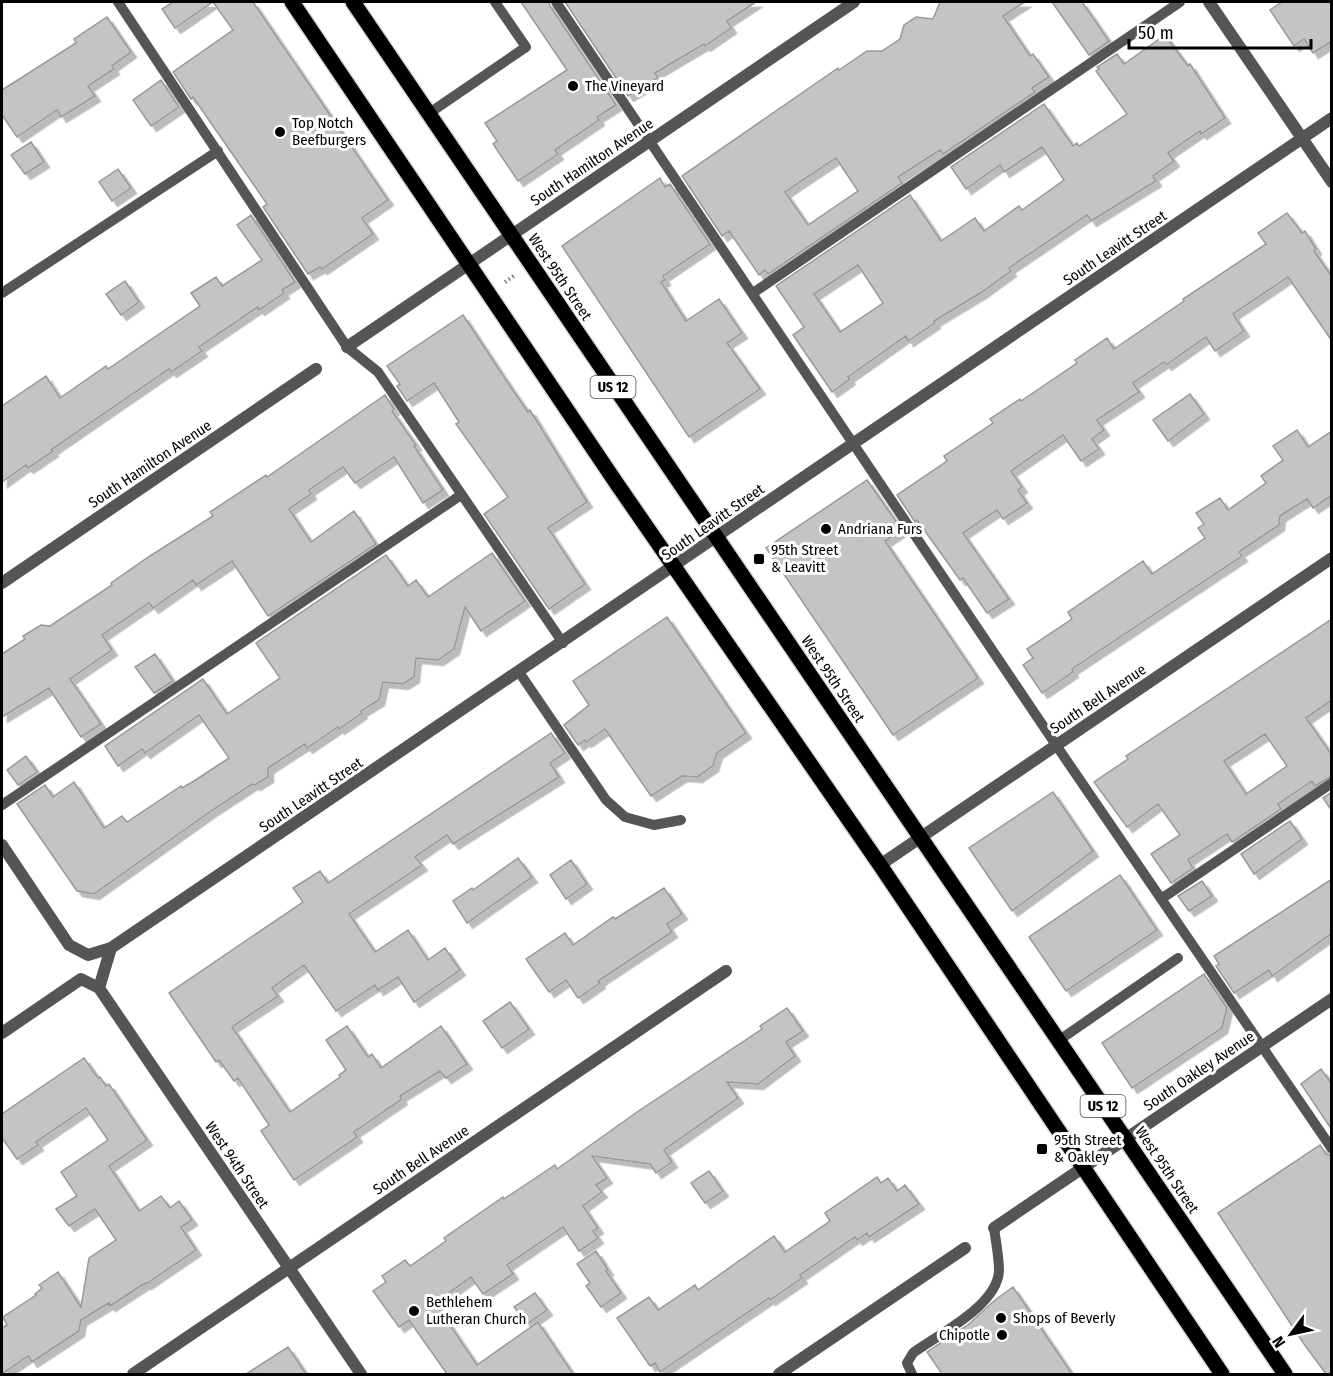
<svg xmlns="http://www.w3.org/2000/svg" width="1333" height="1376" font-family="'Fira Sans Condensed',sans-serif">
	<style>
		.building { fill: #c4c4c4; stroke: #999; stroke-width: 1.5; fill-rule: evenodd; filter: url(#shadow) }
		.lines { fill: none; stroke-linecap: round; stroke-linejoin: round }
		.primary-casing { stroke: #dbdbdb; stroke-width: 18 }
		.path { stroke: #777; stroke-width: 4; stroke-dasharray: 1.5 3; stroke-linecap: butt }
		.service { stroke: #555; stroke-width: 10 }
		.minor { stroke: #555; stroke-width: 12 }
		.primary { stroke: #000; stroke-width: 15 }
		.poi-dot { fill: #000; stroke: #fff; stroke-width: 2 }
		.labels { text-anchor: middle; stroke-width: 6; stroke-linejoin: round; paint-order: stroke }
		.shield { fill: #fff; stroke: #4c4c4c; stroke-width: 1.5 }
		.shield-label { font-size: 14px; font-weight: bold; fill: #000 }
		.poi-label { font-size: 15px; fill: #000; stroke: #fff; text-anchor: start }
		.street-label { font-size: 15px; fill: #000; stroke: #fff }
	</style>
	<defs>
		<filter id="shadow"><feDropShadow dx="5.5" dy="5.5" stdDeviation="0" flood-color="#0004"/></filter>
	</defs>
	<rect width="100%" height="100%" fill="#fff"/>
	<path class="building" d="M173,2H253L388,200L362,218L373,234L322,269L320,267L308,274L263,207L267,204L193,97L191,99L173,72L233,30L213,2L175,28L162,9Z
		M521,2H549L550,6L616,105L597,117L599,120L555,150L558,154L518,181L493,144L497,141L485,123L567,70Z
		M565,2H756L727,21L731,28L705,46L704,44L655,73L658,78L628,96Z
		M940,2H1025L1003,16L1030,56L1033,54L1049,77L1032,88L1035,92L943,154L940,150L898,177L902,183L768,274L765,270L759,275L729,231L722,236L682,176L838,68L839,70L867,51H882L900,39L904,25L916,17L933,19ZM836,158L858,191L808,225L785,192Z
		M1052,2H1082L1109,41L1089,55Z
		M1282,2H1332V41L1313,53L1304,39L1294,46L1270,10Z
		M107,17L131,52L112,66L114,69L88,86L95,96L61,117L57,110L17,137L2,115V90L76,43L74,39Z
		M1165,35L1188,66L1190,64L1225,118L1201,134L1200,131L1168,153L1174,161L1153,176L1156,181L1091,221L1087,215L1009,268L1011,271L982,292L934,321L935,323L908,341L906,336L848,377L850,379L832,392L793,335L804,327L776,286L910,195L941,241L975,218L984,231L1019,206L1022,210L1064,180L1042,147L1004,172L1000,165L966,189L951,167L1044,104L1073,146L1077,143L1079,146L1127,114L1096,71L1099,69L1097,67L1117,54L1124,64ZM858,265L883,303L840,332L814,294Z
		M161,80L179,107L151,126L133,100Z
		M31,142L44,162L25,174L11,155Z
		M118,169L131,188L112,201L99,182Z
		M660,178L665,187L670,184L710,244L663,276L665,280L661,282L686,321L719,299L742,333L727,343L760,389L689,437L562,246Z
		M1287,213L1302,233L1305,231L1316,249L1314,251L1332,277V341L1288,277L1233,314L1244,331L1215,351L1206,337L1166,365L1164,362L1133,383L1139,392L1097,420L1104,430L1092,439L1099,449L1081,461L1063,435L1011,471L1022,487L1018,490L1027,503L1003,519L997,510L963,533L1009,599L987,613L963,578L960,580L917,520L915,522L897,495L947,461L944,456L993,423L990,419L1020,399L1021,401L1077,363L1075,360L1107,338L1114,349L1184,301L1183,299L1266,244L1258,233Z
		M251,215L295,282L282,290L284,293L259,310L258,307L199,347L202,351L171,372L169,369L51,450L53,451L28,468L26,465L2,482V406L46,376L60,398L106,366L108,369L200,306L191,293L216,277L222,286L262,260L237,225Z
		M125,281L139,302L121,315L106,294Z
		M463,315L510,386L528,412L530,410L587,502L548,528L585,584L549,609L484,514L508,497L456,424L459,422L434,383L407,401L397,386L400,384L387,366Z
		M1190,394L1204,414L1168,441L1153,420Z
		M385,395L394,409L392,411L416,445L414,446L443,490L423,503L394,457L355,483L343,467L309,490L311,494L289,509L311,542L354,511L376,544L268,616L232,561L196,585L193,580L153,608L149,603L102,635L112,650L70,679L101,724L81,737L49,688L2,717V654L25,639L23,636L41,625L50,626L112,585L111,583L150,556L213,516L210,512L266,475L267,477Z
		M1297,430L1308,447L1332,431V495L1313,508L1307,499L1280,516L1279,525L1239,552L1242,556L1072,669L1073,672L1042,693L1023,665L1033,658L1027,649L1072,619L1068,612L1143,561L1152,574L1205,538L1198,528L1204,524L1196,513L1220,498L1228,510L1266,483L1261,476L1283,460L1273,446Z
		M867,480L902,530L885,541L978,678L893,735L766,548Z
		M492,553L525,601L481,631L465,607L454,649L438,660L416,658L414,677L403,684L383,682L379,700L361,711L362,713L339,729L338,727L307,748L305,744L268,768V777L255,785L252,784L214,809L94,894L77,891L17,804L45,785L53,797L74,782L104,828L122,816L127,822L181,786L182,788L194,781L229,758L199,715L145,753L142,749L118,766L105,746L203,679L227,714L280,678L256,643L386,555L408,586L416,580L428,597Z
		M667,617L746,733L717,753L713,766L697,777L682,776L651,796L605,729L586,742L585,740L578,745L564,725L589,705L573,681Z
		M1332,619V700L1306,718L1332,755V776L1315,786L1312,781L1278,804L1281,809L1232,842L1227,834L1188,860L1193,868L1171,883L1151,854L1180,835L1158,804L1127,827L1094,782L1128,759L1126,756ZM1265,734L1287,766L1246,794L1224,761Z
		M155,654L173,681L154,693L135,667Z
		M551,733L565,753L550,763L559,777L453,844L447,835L415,857L422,865L349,914L375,952L408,930L428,960L445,948L460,970L414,1002L398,977L378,990L375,985L336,1011L304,965L272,988L278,996L232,1027L290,1112L340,1077L339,1075L346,1070L326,1040L347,1026L368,1057L372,1054L381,1068L441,1026L467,1064L446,1078L440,1071L400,1096L402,1099L354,1132L357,1137L294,1180L261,1131L269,1125L238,1078L234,1081L219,1060L216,1062L169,993L303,902L293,888L320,871L328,883Z
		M26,756L37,772L18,785L7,770Z
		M1053,792L1093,851L1012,911L969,848Z
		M1332,792V811L1323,798Z
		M1290,821L1302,839L1254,874L1241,854Z
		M518,858L532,877L467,923L453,901L472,888L473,890Z
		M571,860L587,884L566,899L550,875Z
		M1120,875L1157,930L1066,991L1029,937Z
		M1332,879V933L1272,976L1269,970L1234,993L1216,966L1219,964L1214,956Z
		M1202,881L1212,896L1189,911L1178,896Z
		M664,888L682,914L667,924L672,932L598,981L600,983L578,998L566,980L549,992L526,959L565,933L573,945L613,917L615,919Z
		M1204,974L1227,1008L1222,1028L1132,1088L1102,1043Z
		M510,1002L529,1029L502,1048L483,1021Z
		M787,1008L803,1031L786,1042L795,1056L758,1084L727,1082L738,1098L664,1150L672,1162L656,1173L650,1164L592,1156L607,1178L596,1185L602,1192L583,1206L598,1228L593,1231L598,1238L579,1251L563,1227L507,1265L513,1274L483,1294L471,1277L435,1303L477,1365L538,1322L573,1374H447L409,1320L399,1327L373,1291L386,1282L382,1276L405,1260L410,1266L446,1241L444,1238L503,1197L504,1199L555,1165L557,1169L637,1112L762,1029L760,1026Z
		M84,1058L98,1078L100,1077L106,1086L109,1084L147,1140L109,1166L139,1211L161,1196L170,1208L179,1201L192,1220L181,1227L196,1250L146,1284L145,1283L110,1306L109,1303L81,1320L79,1331L32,1362L28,1356L2,1374V1328L7,1325L3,1317L36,1295L35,1294L42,1288L39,1285L58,1272L81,1307L89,1258L116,1240L95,1209L69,1226L56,1209L77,1196L61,1172L108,1140L86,1108L36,1142L38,1145L17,1159L2,1138V1114Z
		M1321,1069L1332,1084V1130L1301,1084Z
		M1320,1145L1326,1154L1332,1156V1374H1326L1304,1344L1218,1213Z
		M709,1171L723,1191L705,1203L691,1183Z
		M877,1177L881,1183L888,1178L897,1191L905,1185L919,1204L869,1237L867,1233L857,1240L855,1237L800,1275L802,1278L770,1300L769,1298L660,1372L655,1363L650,1366L617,1318L649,1297L658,1310L695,1285L698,1290L774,1236L785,1252L830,1221L825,1213Z
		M596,1251L608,1270L606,1271L621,1293L601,1307L586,1286L590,1283L577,1264Z
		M1013,1287L1072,1374H942L927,1352L969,1324L995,1300Z
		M535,1293L547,1310L527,1324L514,1307Z
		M288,1347L306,1374H246Z"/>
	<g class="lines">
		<defs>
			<path id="primary" d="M292,2L617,484L880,865L1222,1374
				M353,2L1285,1374"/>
		</defs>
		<use href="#primary" class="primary-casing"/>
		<path class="path" d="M505,282L515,275"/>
		<path class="service" d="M118,2L347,347L378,372L563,643
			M556,2L1056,745L1332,1149
			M428,114L526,47L495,2
			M2,293L218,151
			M753,293L1180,2
			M519,672L606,800L625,817L654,825L681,820
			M2,805L461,495
			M1161,899L1332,783
			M1058,1041L1178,958
			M912,1374L907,1363L913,1353C939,1334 997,1306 999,1271C999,1257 996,1242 994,1228"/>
		<path class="minor" d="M1209,2L1332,182
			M347,347L854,2
			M2,583L316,369
			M2,845L69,945L88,955L111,948L1332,118
			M880,865L1332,558
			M99,988L111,948
			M2,1033L81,979L99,988L361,1374
			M994,1228L1332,999
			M133,1374L726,971
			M779,1374L965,1248"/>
		<use href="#primary" class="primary"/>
	</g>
	<g class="poi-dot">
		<circle cx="573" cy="86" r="6"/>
		<circle cx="280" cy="132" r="6"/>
		<circle cx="826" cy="529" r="6"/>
		<rect x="753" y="553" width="12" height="12" rx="3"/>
		<rect x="1036" y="1143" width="12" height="12" rx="3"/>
		<circle cx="414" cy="1311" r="6"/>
		<circle cx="1001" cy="1318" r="6"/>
		<circle cx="1002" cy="1335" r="6"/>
	</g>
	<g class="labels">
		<g class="shield">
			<rect x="590.5" y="376" width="45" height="22" rx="4.5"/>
			<rect x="1080.5" y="1095" width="45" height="22" rx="4.5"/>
		</g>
		<g class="shield-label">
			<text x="613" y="392">US 12</text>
			<text x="1103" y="1111">US 12</text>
		</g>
		<g class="poi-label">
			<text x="585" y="91">The Vineyard</text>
			<text x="292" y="128">Top Notch<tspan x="292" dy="17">Beefburgers</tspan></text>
			<text x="838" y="534">Andriana Furs</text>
			<text x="771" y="555">95th Street<tspan x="771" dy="17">&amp; Leavitt</tspan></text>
			<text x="1054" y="1145">95th Street<tspan x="1054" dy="17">&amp; Oakley</tspan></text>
			<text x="426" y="1307">Bethlehem<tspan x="426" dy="17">Lutheran Church</tspan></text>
			<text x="1013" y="1323">Shops of Beverly</text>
			<text x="990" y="1340" text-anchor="end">Chipotle</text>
		</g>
		<g class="street-label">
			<text transform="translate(592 162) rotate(-34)" y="5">South Hamilton Avenue</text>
			<text transform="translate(1115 248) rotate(-34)" y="5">South Leavitt Street</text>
			<text transform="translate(560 277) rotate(56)" y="5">West 95th Street</text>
			<text transform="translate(150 464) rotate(-34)" y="5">South Hamilton Avenue</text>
			<text transform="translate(713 522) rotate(-35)" y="5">South Leavitt Street</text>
			<text transform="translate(833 679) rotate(56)" y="5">West 95th Street</text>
			<text transform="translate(1098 699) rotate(-34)" y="5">South Bell Avenue</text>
			<text transform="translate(311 795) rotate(-34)" y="5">South Leavitt Street</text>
			<text transform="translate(1199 1071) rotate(-34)" y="5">South Oakley Avenue</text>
			<text transform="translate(421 1160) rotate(-34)" y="5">South Bell Avenue</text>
			<text transform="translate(237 1165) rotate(56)" y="5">West 94th Street</text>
			<text transform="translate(1167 1170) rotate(56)" y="5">West 95th Street</text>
		</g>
	</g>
	<rect width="1333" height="1376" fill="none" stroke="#000000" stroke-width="6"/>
	<g transform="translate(1291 1334) rotate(237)" stroke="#ffffff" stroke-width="4.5" paint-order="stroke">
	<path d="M0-4.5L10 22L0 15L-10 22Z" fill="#000000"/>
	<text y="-9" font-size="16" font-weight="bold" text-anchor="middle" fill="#000000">N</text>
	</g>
	<path d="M1129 39v9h182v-9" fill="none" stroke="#000000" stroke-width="3"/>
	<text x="1138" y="39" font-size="18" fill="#000000" stroke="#ffffff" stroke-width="4.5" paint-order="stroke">50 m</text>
</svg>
